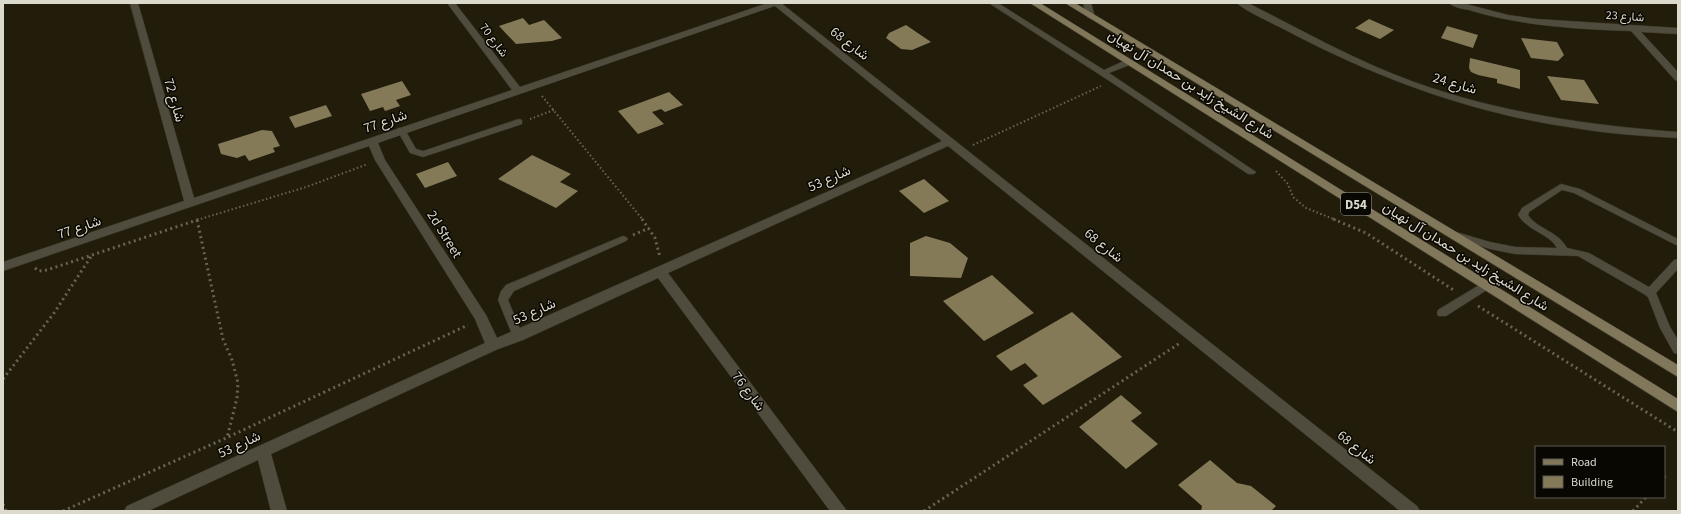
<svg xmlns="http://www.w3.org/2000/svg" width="1681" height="514" font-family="'Source Sans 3',Vazirmatn,sans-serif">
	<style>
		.building { fill: #857a58 }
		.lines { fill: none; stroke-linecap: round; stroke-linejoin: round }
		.service-casing { stroke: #3c3626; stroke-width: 1 }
		.minor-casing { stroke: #3c3626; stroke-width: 1 }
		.primary-casing { stroke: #3c3626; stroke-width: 1 }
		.path-far1 { stroke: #686354; stroke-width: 2; stroke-dasharray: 1.5 2.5; stroke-linecap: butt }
		.path { stroke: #686354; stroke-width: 3; stroke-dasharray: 2 3.5; stroke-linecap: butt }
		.service { fill: #4f4b3d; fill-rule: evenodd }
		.minor { fill: #4f4b3d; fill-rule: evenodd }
		.primary { fill: #81785c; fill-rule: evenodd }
		.labels { text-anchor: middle; stroke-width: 3; stroke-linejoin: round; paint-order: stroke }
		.far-street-label { font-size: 12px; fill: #dcd9cd; stroke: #090702 }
		.shield { fill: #090702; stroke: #9d9a90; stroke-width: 1 }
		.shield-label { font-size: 13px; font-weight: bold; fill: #dcd9cd }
		.street-label { font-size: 14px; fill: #dcd9cd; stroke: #090702 }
	</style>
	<rect width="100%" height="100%" fill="#221c0b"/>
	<path class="building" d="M523,18L529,25L544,20L562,38L552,41L516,44L499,26Z
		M1369,19L1394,30L1380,39L1355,28Z
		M906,25L931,42L912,50L901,49L886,38L889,33Z
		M1447,26L1478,35L1473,48L1441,38Z
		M1521,38L1557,42L1564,55L1558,61L1531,58Z
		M1470,58L1520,70V89L1497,83V79L1478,75L1471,72L1469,68Z
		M1547,76L1584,80L1599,104L1561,100Z
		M402,81L411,95L396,100L400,106L385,111L383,107L370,111L361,94Z
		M669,92L683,105L665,112L661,109L652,112L664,124L638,134L618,111Z
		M326,105L332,116L295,128L289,117Z
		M262,130L272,131L280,146L273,148L275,152L249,161L245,155L237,158L221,154L218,144Z
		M532,155L571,174L560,182L578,191L556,208L498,179Z
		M448,162L457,176L425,188L416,174Z
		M924,179L949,201L924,213L899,191Z
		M926,236L950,243L968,258L961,278L910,276V243Z
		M992,275L1034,313L984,341L943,301Z
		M1072,312L1122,357L1043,405L1023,385L1038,376L1025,363L1011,371L996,356Z
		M1121,395L1142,413L1131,421L1158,444L1126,469L1079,427Z
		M1210,460L1237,483L1251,486L1276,506L1271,511H1201L1202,506L1178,485Z"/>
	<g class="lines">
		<defs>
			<path id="service" d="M989,3H998L1104,70L1126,60H1132V64L1109,73L1256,172L1254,174H1248L1111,82Z
				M1083,3H1091L1095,17L1094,19H1091L1087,17Z
				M519,119L522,120V124L423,157L410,153L397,130L398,128H404L416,149L423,151Z
				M1561,184L1580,189L1678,239V246L1574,193L1562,190L1529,212L1528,215C1538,230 1557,230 1567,248L1589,253L1649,287L1674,260L1678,259V269L1656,293L1670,327L1678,340V354L1674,353L1660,328L1648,297L1644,294L1578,256L1515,254L1490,249L1453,237L1451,235L1456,232L1490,242L1515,247L1557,248C1549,233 1529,232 1518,215L1522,208Z
				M623,236L626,237L628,239L626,241L514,291L508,300L523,336L522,339H514L498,300L501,291L506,285Z
				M1486,281L1490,282L1491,285L1490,288L1446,316H1438L1437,313L1438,310Z"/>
			<path id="minor" d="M130,3H138L194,198L512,90L447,3H455L520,87L768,3H781L1417,506L1420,511H1400L948,146L668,273L847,511H830L658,278L523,340L498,349L271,454L287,511H271L258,460L148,511H124L127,506L485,343L475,319L375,160L369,146L3,271V262L184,201ZM775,6L942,141L497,338L486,315L385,160L378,143Z
				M1237,3H1248C1303,31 1356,61 1414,82C1500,113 1588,125 1678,132V138C1644,136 1609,134 1575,128C1476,114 1384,81 1295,35C1283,28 1244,11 1237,3Z
				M1449,3H1462L1508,15L1536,19L1678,28V34L1641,32L1678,72V81L1675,80L1631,31C1577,29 1521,26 1469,10C1462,9 1453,7 1449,3Z"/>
			<path id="primary" d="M1030,3H1040L1678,399V412Z
				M1065,3H1075L1678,365V377Z"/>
		</defs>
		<use href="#service" class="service-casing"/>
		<use href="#minor" class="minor-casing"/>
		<use href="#primary" class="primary-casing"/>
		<path class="path-far1" d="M542,96L643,220
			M530,119L554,110
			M973,145L1101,86
			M1276,171L1288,184L1293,197L1306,208L1336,220
			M197,220L306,187L368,164"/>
		<path class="path" d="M642,219L655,238L660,257
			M1333,219L1366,233L1455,291
			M197,220L223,339L232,360L238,383L237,398L227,438
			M633,235L649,228
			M35,268L39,271L47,270L200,219
			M1478,306L1678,432
			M3,379L54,313L92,255
			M1664,477L1667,474
			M3,504L6,511
			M63,511L226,438L468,325
			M924,511L1180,343
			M1633,511L1646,497"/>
		<use href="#service" class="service"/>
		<use href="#minor" class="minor"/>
		<use href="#primary" class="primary"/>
	</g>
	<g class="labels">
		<g class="far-street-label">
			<text transform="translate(1625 16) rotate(4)" y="4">شارع 23</text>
			<text transform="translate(494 40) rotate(53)" y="4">شارع 70</text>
		</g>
		<rect class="shield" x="1341" y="193" width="30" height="22" rx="3"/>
		<g class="shield-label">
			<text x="1356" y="209">D54</text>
		</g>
		<g class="street-label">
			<text transform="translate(850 43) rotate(38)" y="5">شارع 68</text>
			<text transform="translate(1455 83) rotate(16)" y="5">شارع 24</text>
			<text transform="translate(1191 84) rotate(32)" y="5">شارع الشيخ زايد بن حمدان آل نهيان</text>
			<text transform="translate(175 100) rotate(74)" y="5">شارع 72</text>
			<text transform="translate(385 121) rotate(-19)" y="5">شارع 77</text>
			<text transform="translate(829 178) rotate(-24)" y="5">شارع 53</text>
			<text transform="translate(79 227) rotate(-19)" y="5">شارع 77</text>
			<text transform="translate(445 234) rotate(58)" y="5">2d Street</text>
			<text transform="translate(1104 245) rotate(39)" y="5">شارع 68</text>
			<text transform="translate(1466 256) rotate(32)" y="5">شارع الشيخ زايد بن حمدان آل نهيان</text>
			<text transform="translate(534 311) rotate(-24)" y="5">شارع 53</text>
			<text transform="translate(749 391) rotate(53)" y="5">شارع 76</text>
			<text transform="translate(239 444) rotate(-25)" y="5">شارع 53</text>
			<text transform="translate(1357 447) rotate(39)" y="5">شارع 68</text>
		</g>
	</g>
	<rect width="1681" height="514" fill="none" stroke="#dcd9cd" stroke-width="8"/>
	<rect x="1535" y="446" width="130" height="52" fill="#090702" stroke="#5d5b53"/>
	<rect x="1543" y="459" width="20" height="6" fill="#81785c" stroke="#5d5b53"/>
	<text x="1571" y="466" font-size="12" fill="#dcd9cd">Road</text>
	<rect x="1543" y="476" width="20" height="12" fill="#857a58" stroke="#5d5b53"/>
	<text x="1571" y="486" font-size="12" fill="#dcd9cd">Building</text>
</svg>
